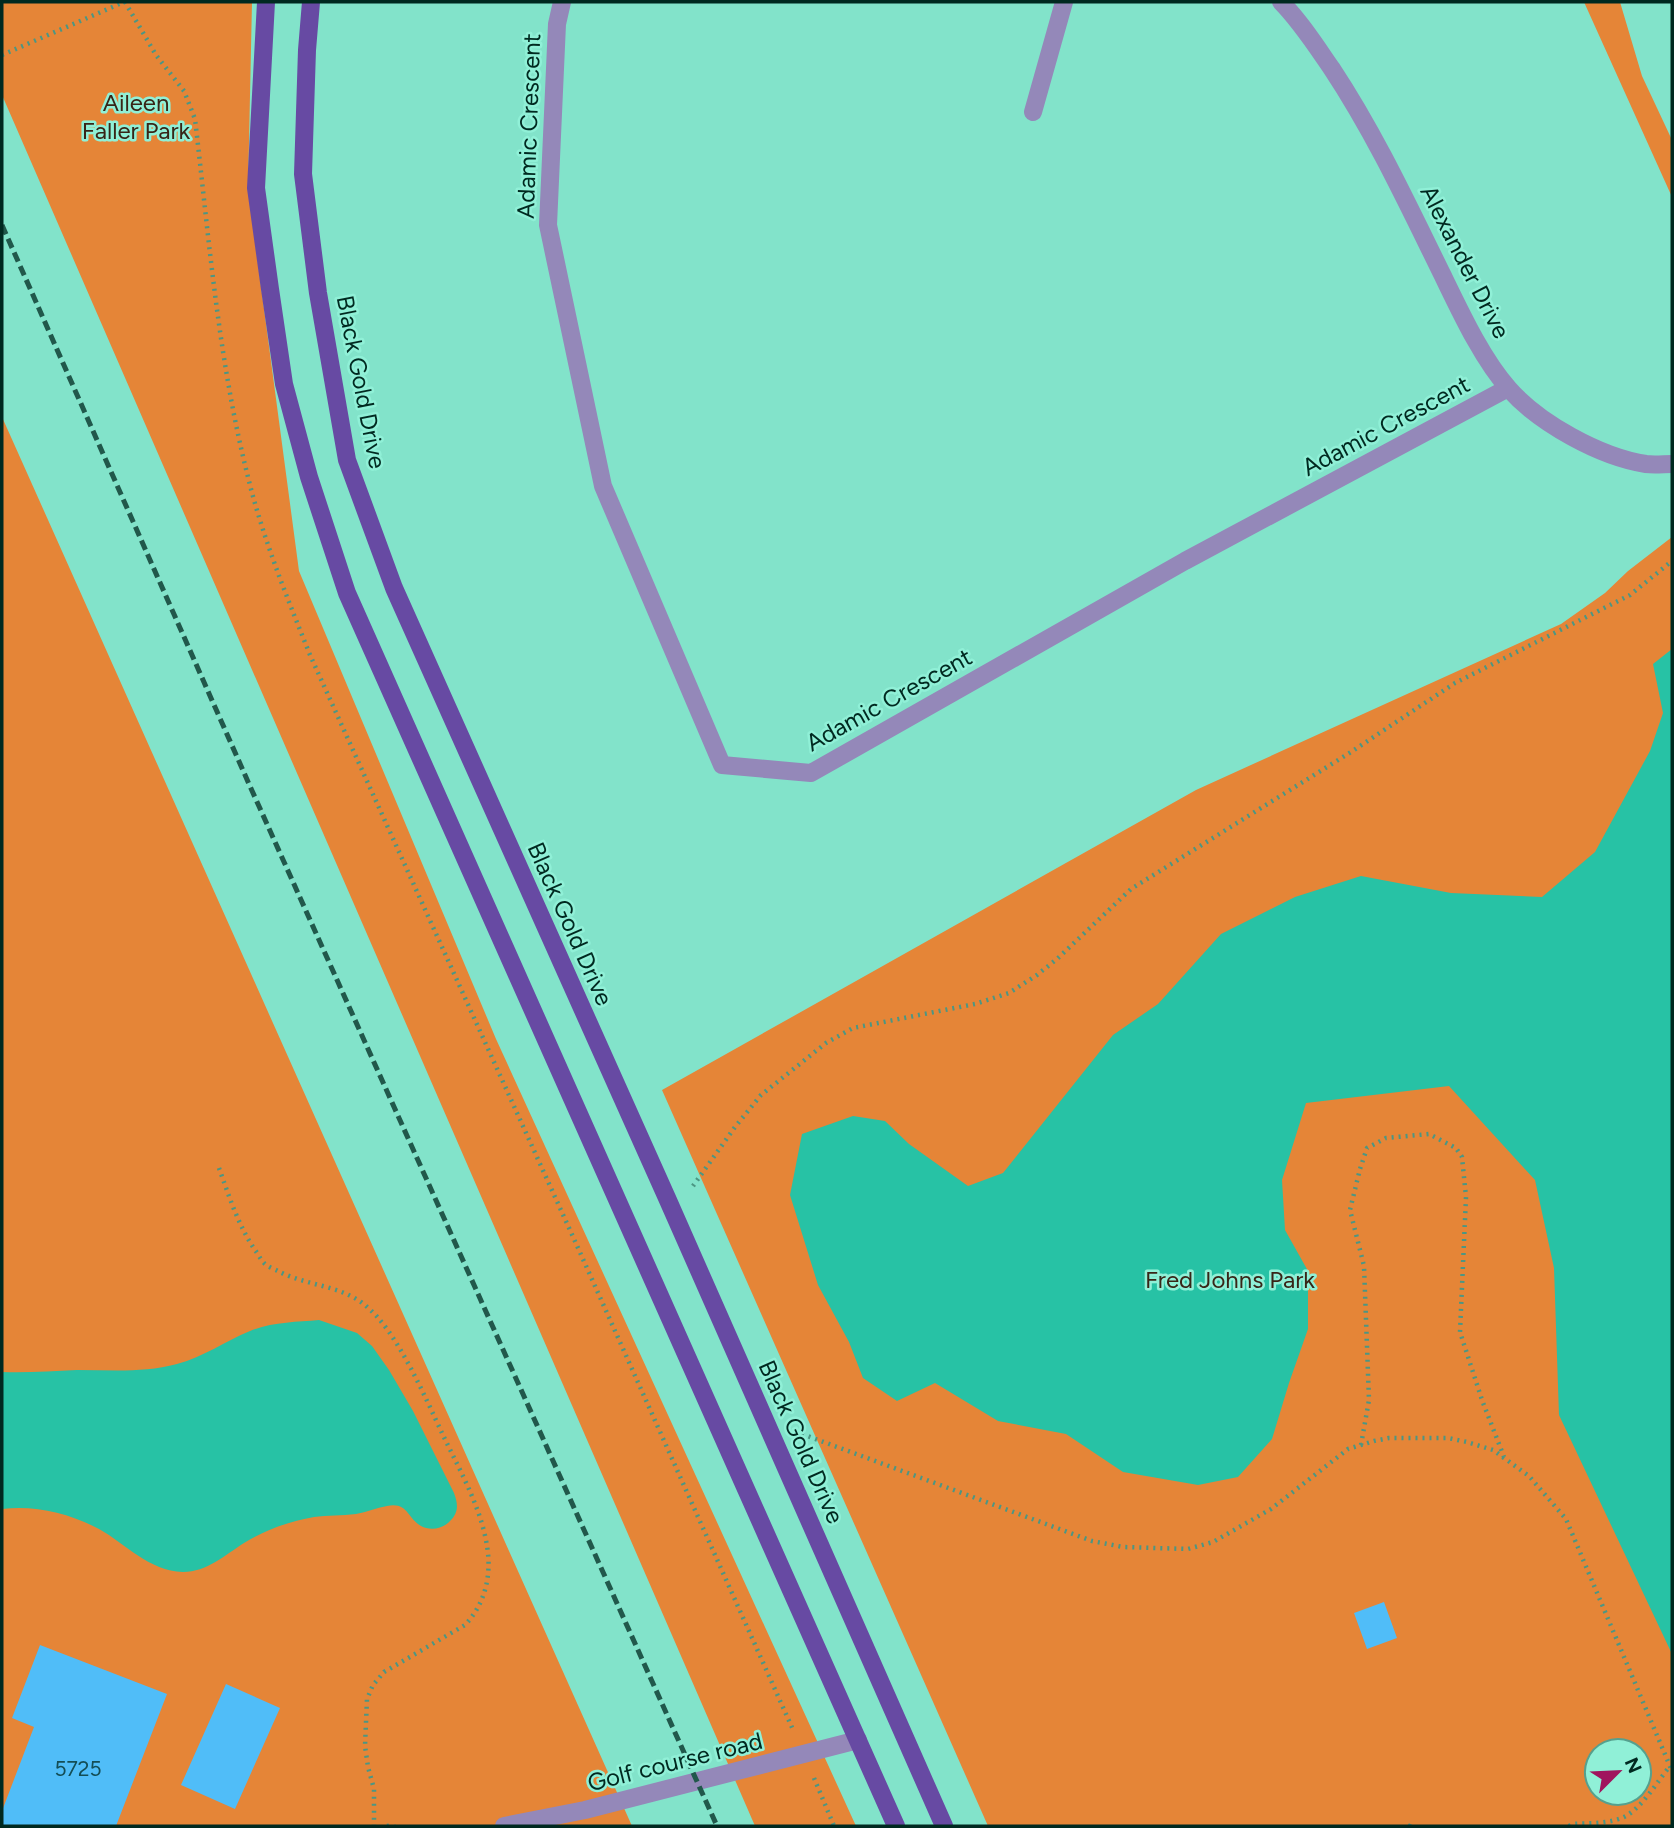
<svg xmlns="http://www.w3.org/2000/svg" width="1674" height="1828" font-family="Figtree,sans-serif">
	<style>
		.green { fill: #e58537; fill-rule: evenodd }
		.water { fill: #27c2a5 }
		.building { fill: #50bdf8 }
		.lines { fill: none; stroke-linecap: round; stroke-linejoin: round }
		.path { stroke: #4c9683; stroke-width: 4.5; stroke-dasharray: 2 5; stroke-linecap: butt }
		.minor { stroke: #9488b9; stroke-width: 18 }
		.major { stroke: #674aa3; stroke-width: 18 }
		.rail { stroke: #21584b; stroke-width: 5; stroke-dasharray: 10 5; stroke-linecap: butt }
		.labels { text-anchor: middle; stroke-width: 5; stroke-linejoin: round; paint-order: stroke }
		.number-label { font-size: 21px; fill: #144e56 }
		.park-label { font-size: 24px; fill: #382517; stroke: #90f0d7 }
		.street-label { font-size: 24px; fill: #002920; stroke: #90f0d7 }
	</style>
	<rect width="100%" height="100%" fill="#82e3ca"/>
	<path class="green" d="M2,2H252L248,189L299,571L496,1039L856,1826H755L2,95Z
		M1584,2H1620L1642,76L1672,140V197Z
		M2,417L632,1826H2Z
		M1672,537V1826H988L662,1090L1196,790L1561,624L1605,593L1628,571ZM1597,1751H1639V1793H1597Z"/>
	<path class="water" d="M1672,649V1654L1559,1415L1554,1268L1535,1180L1449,1086L1306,1103L1282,1180L1285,1230L1308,1271V1329L1289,1383L1272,1439L1238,1477L1198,1485L1123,1472L1066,1434L998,1421L935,1383L897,1401L863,1378L849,1342L818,1285L790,1195L802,1134L853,1116L885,1121L909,1144L968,1186L1003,1173L1113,1035L1158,1004L1221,934L1295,897L1361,876L1451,893L1542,897L1595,852L1650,751L1663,713L1653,664Z
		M319,1320L357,1333L372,1346L389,1370L413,1411L454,1493C458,1504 459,1512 450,1521C443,1529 430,1531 421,1526C407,1518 408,1502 387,1506C376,1508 367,1512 356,1514C342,1516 327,1515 314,1517C290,1521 265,1530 244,1543C225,1555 207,1572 183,1572C149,1571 126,1544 99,1529C69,1513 35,1505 2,1509V1372C27,1373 52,1371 77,1370C111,1370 144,1373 177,1364C204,1357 225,1341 250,1331C272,1322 296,1322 319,1320Z"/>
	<path class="building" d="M1384,1602L1397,1638L1367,1649L1354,1613Z
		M40,1645L167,1694L116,1826H2V1811L34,1727L12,1718Z
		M226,1684L280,1708L235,1809L181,1785Z"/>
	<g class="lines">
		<path class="path" d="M125,2L156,55L184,91L195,119C209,238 218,357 247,473C262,536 286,595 310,655L574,1239L794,1732
			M2,55L124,2
			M219,1168C229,1196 238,1225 255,1250C258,1254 261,1260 264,1263C268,1267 274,1269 278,1271C306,1286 342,1285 366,1306C397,1331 425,1397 442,1433C459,1469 481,1507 487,1546C492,1575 485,1604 465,1625L384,1672L373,1685L367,1699L365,1746L368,1767L374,1789V1826
			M693,1186L735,1127L761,1095L826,1043L853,1028L975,1004L1009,993L1037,975L1057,959L1131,889L1351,752L1455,683L1630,595L1672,561
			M802,1434L1092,1541L1123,1547L1188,1549L1213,1542L1271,1509L1348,1449L1374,1441L1389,1438H1448L1467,1442L1493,1450L1529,1476L1566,1519L1672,1771
			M1361,1445L1369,1400L1364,1266L1350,1210L1360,1169L1367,1148L1386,1138L1429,1134L1456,1148L1462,1157L1466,1197L1460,1332L1482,1400L1504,1457
			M814,1778L834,1826
			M387,1826L393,1825L394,1826
			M1410,1826L1411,1824
			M1569,1826L1572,1824C1589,1823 1611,1824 1626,1816C1644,1805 1657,1782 1670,1766"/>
		<path class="minor" d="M562,2L557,24L548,225L603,486L722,765L811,773L1185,561L1508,388
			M1281,2C1300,21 1316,46 1332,69C1375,134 1408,205 1442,274C1460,311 1482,359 1509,389C1539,423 1600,457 1646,464C1654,465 1664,464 1672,464
			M1033,112L1064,2
			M504,1826L585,1810L858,1740"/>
		<path class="major" d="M266,2L256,188L270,289L284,384L309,477L347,593L896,1826
			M311,2L307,50L303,174L318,293L347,460L394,588L667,1198L944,1826"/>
		<path class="rail" d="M2,225L249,784L717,1826"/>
	</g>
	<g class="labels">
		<g class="number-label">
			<text x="78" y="1776">5725</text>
		</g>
		<g class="park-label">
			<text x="136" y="111">Aileen<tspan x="136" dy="28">Faller Park</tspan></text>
			<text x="1230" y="1288">Fred Johns Park</text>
		</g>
		<g class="street-label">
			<text transform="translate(529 126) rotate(-88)" y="8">Adamic Crescent</text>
			<text transform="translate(1465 262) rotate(63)" y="8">Alexander Drive</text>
			<text transform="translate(361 382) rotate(79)" y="8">Black Gold Drive</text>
			<text transform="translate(1386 426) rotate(-28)" y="8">Adamic Crescent</text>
			<text transform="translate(889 700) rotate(-29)" y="8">Adamic Crescent</text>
			<text transform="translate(570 924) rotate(66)" y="8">Black Gold Drive</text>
			<text transform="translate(801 1442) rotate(66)" y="8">Black Gold Drive</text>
			<text transform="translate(675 1762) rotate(-14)" y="8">Golf course road</text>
		</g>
	</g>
	<rect width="1674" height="1828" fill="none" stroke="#002920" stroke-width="7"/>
	<g transform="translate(1618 1772) rotate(66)"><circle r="33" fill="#90f0d7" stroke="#56a08e" stroke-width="2"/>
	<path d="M0-5L12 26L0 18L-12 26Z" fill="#a0145e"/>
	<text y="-10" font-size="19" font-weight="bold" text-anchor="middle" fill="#002920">N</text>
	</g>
</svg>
